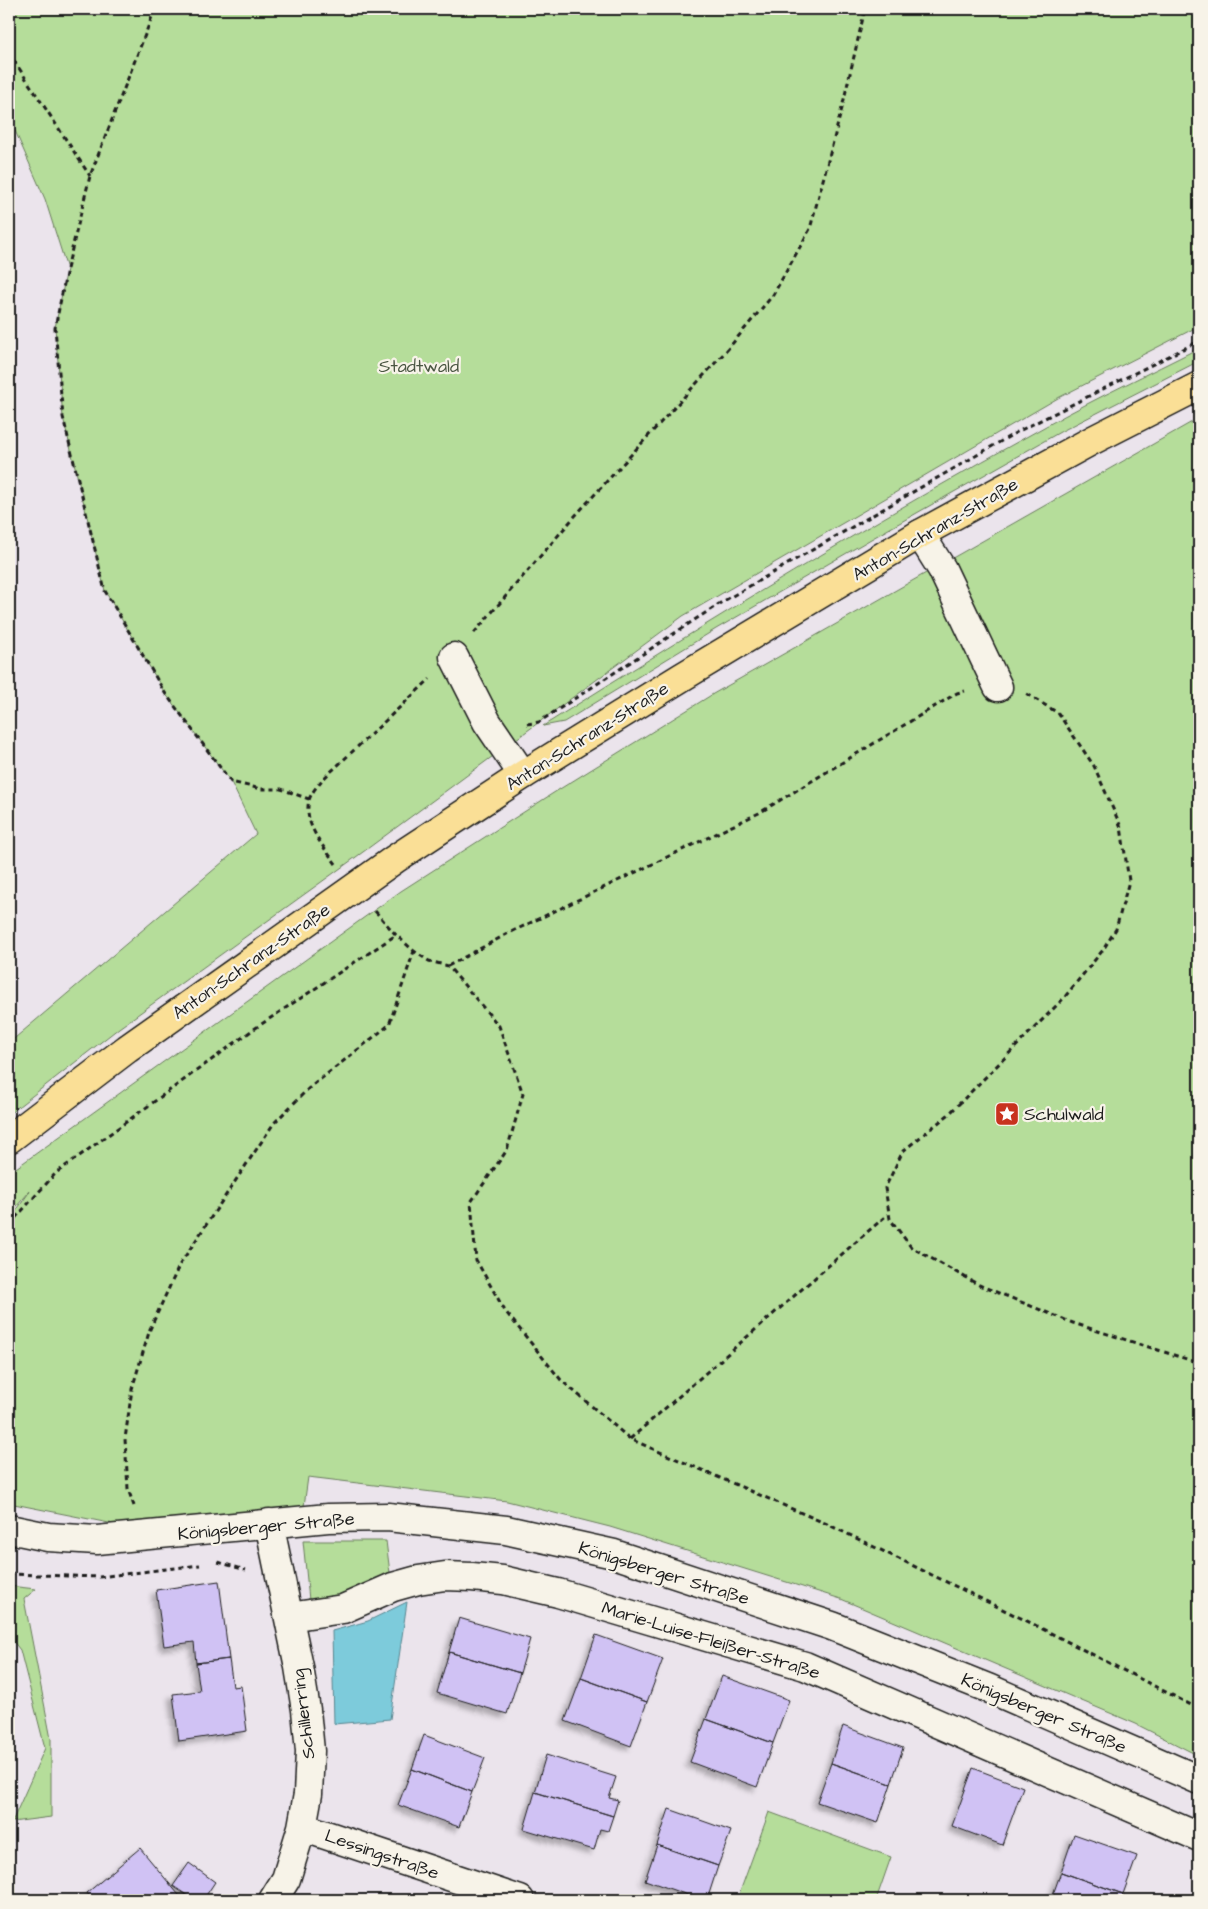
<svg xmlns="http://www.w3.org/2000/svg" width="1208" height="1909" font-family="'Architects Daughter',sans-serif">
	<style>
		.green { fill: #b5dd9a; stroke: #687c5b }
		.water { fill: #7dcbdb; stroke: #56858f }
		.building { fill: #d0c2f4; stroke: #1c1c1c; filter: url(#shadow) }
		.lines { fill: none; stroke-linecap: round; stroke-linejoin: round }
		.minor-casing { stroke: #1c1c1c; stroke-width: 31 }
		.major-casing { stroke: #1c1c1c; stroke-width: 31 }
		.path { stroke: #1c1c1c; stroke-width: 3; stroke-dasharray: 5 4; stroke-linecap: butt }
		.minor { stroke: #f7f3e8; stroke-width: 28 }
		.major { stroke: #fadf96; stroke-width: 28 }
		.labels { text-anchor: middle; stroke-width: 4.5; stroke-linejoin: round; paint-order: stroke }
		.park-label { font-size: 18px; fill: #4a5642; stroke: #f7f3e8 }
		.street-label { font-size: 18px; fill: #1c1c1c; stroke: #f7f3e8 }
		.poi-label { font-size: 18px; fill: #1c1c1c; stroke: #f7f3e8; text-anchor: start }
	</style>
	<defs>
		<filter id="shadow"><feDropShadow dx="-4.5" dy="4.5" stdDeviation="2.5" flood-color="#0004"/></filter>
	</defs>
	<rect width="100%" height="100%" fill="#ebe4ec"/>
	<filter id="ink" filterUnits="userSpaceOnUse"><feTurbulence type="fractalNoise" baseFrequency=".02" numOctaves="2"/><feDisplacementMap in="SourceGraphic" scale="10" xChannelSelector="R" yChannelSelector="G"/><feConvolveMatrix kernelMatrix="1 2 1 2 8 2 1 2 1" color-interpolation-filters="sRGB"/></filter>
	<g filter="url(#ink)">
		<path class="green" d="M9,9H1199V326L1058,398L683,616L363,852L119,1028L9,1114V1043L256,834L231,782L165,693L105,591L63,417L55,328L67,269L45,199L9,117Z
			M1199,348V361L1060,432L871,539L716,629L564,722L543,726C709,621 875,520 1046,426C1096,398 1148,374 1199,348Z
			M1199,418V1756L1136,1724L841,1599L610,1527L507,1501L308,1477L304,1506L124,1526L9,1503V1221L30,1191L9,1215V1173L401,891L555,792L713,694Z
			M303,1541H386L390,1573L367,1593L309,1600Z
			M9,1586L36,1589L24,1599L51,1739V1817L12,1822L45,1748L20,1650L9,1636Z
			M769,1812L891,1857L876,1900H737Z"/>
		<path class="water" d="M407,1602L390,1719L334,1724L332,1631L368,1621Z"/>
		<path class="building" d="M219,1581L229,1659L196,1663L194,1642L164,1646L156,1590Z
			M459,1618L530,1639L520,1673L449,1652Z
			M596,1635L663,1659L647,1702L581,1678Z
			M449,1652L520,1673L507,1714L437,1693Z
			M229,1659L233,1687L241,1686L247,1731L179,1741L173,1694L200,1691L196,1663Z
			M722,1676L789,1700L773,1743L706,1719Z
			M581,1678L647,1702L631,1746L565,1721Z
			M706,1719L773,1743L757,1787L690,1762Z
			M843,1726L903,1748L891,1784L831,1763Z
			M424,1735L485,1758L472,1792L412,1769Z
			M546,1755L616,1777L609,1798L618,1800L613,1816L535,1792Z
			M831,1763L891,1784L878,1823L817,1802Z
			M973,1768L1023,1787L1002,1845L952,1826Z
			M412,1769L472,1792L459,1827L398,1805Z
			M535,1792L613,1816L608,1831L600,1829L594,1850L524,1829Z
			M669,1809L731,1831L718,1866L657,1845Z
			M1074,1834L1137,1856L1123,1894L1061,1872Z
			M657,1845L718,1866L707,1900H702L645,1880Z
			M140,1848L183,1900H93L87,1893Z
			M189,1863L215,1882L203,1900H194L173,1886Z
			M1061,1872L1123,1894L1121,1900H1051Z"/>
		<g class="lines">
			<defs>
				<path id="minor" d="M920,534L942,569L998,687
					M454,657L487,722L523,775
					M269,1523L299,1667L306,1710L310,1751L308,1794L302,1827L286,1879L273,1900
					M9,1529L48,1537L97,1540L328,1518L388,1517L506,1530L614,1554L832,1626L990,1689L1199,1780
					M289,1617L343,1609L393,1587L418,1580L445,1576L472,1577L503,1580L558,1593L805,1666L1199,1837
					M302,1827L520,1900"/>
				<path id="major" d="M9,1139L127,1049L395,859L523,775L682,677L920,534L1093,440L1199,386"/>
			</defs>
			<use href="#minor" class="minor-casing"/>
			<use href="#major" class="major-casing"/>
			<path class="path" d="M155,9L90,176L67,269L55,328L63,417L105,591L165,693L231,782L261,789H281L309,799
				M9,53L90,176
				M474,633L575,516L727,350L773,295L810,229L842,108L865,9
				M1027,694L1058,713L1094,766L1121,827L1129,881L1116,929L1103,950L1063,999L948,1115L903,1151L885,1188L890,1219L911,1247L979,1285L1073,1323L1199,1363
				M527,724L539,722L722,602L1017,432L1199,341
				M336,864C323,846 303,824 309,800C311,793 318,785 322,780L430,679
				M375,911L396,935L414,951L429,961L448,966L499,1026L523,1094L507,1150L471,1202L476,1260L505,1311L561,1380L630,1439L827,1524L1031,1623L1199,1709
				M448,966L507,934L759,813L957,693L965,691
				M9,1225L56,1173L254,1029L396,935
				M630,1439L888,1214
				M134,1506L128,1489L125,1439L132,1389L150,1329L180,1264L274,1123L308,1089L389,1025L414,951
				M218,1562L246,1570
				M9,1574L99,1577L200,1565"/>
			<use href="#minor" class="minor"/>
			<use href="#major" class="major"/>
		</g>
	</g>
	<defs>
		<symbol id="sight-square" viewBox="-11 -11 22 22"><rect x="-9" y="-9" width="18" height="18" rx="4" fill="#c8321e" stroke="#f7f3e8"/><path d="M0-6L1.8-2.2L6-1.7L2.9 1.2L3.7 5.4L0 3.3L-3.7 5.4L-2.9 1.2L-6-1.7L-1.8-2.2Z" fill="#fff"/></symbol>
	</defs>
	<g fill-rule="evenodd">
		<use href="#sight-square" x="993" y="1100" width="28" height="28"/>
	</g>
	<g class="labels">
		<g class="park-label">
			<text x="419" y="372">Stadtwald</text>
		</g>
		<g class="street-label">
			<text transform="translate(935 529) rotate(-30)" y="6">Anton-Schranz-Straße</text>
			<text transform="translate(587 736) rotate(-32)" y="6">Anton-Schranz-Straße</text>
			<text transform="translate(251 961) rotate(-35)" y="6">Anton-Schranz-Straße</text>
			<text transform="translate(266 1526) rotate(-5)" y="6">Königsberger Straße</text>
			<text transform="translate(664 1573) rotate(17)" y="6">Königsberger Straße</text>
			<text transform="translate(711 1640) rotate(17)" y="6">Marie-Luise-Fleißer-Straße</text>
			<text transform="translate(1044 1713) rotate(23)" y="6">Königsberger Straße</text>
			<text transform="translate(303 1714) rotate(-97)" y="6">Schillerring</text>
			<text transform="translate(382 1854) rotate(19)" y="6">Lessingstraße</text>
		</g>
		<g class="poi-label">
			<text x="1024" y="1120">Schulwald</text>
		</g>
	</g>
	<rect width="1208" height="1909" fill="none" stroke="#f7f3e8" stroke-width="30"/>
	<rect x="15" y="15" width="1178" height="1879" fill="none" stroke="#1c1c1c" stroke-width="2" filter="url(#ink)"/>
</svg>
